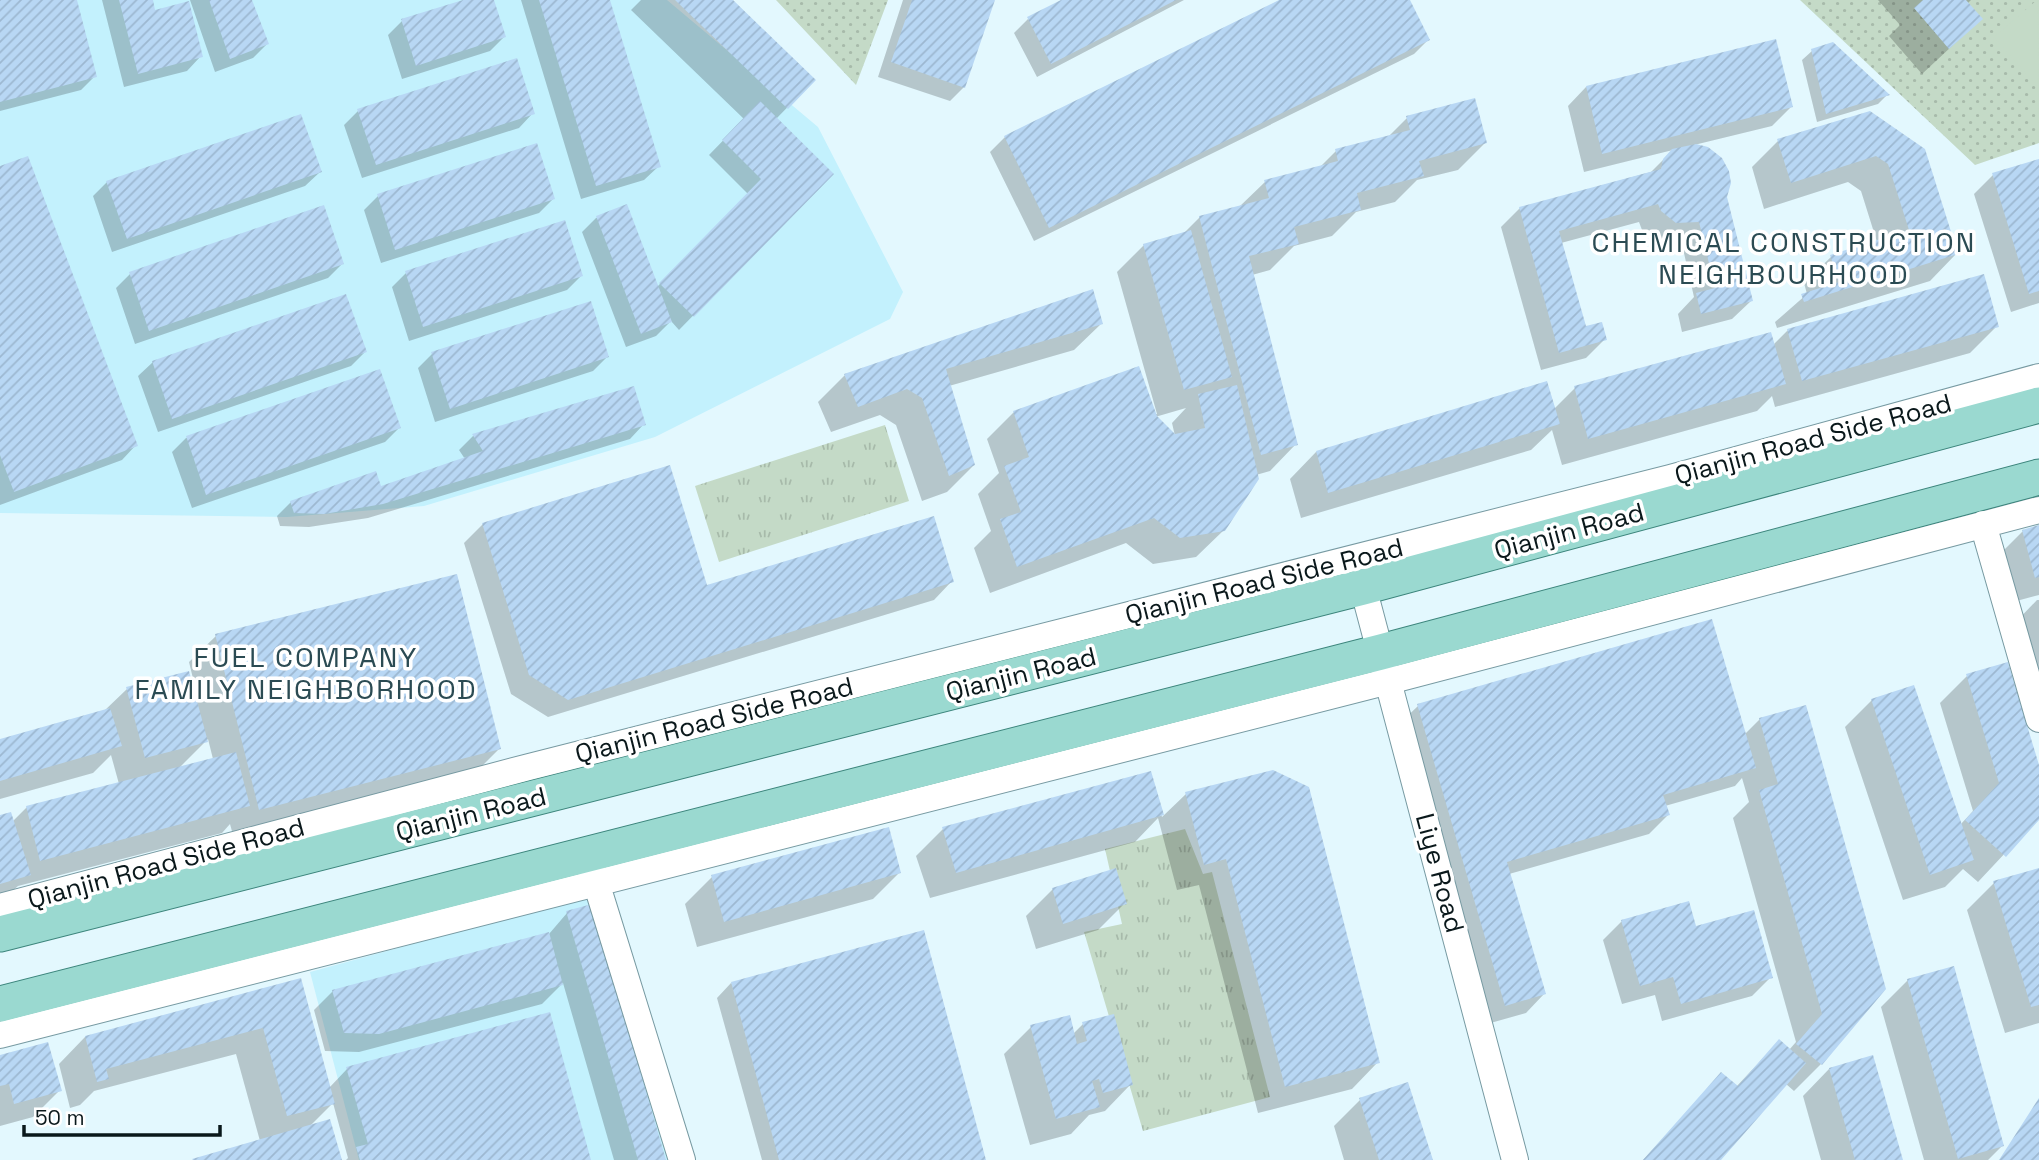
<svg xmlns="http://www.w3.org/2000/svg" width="2039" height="1160" font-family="'Space Grotesk',sans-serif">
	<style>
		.built { fill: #c3f1fd }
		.grass { fill: url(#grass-dots) }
		.park { fill: url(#park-tufts) }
		.pitch { fill: #c4dac7 }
		.shadow { fill: #0003; fill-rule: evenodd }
		.building { fill: url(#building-hatch) }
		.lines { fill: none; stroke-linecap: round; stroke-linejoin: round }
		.minor-casing { stroke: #779aa2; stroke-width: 28 }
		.major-casing { stroke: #3c857c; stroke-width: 37 }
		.minor { stroke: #fff; stroke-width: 26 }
		.major { stroke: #9ad9d0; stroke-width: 35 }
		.labels { text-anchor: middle; stroke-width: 7; stroke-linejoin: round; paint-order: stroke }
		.street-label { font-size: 26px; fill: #0a181b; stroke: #fff }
		.neighbourhood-label { font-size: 28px; letter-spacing: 2px; fill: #2b4b53; stroke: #fff }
	</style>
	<defs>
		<pattern id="grass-dots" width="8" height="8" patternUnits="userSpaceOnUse" patternTransform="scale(1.75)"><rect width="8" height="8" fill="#c4dac7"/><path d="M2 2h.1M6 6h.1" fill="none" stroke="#a7baaa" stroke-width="1.8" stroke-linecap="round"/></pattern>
		<pattern id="park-tufts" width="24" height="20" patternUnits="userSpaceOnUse" patternTransform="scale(1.75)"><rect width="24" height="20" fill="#c4dac7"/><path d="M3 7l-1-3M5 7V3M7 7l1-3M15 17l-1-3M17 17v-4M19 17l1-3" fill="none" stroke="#a7baaa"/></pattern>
		<pattern id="building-hatch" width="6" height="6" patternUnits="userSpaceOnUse" patternTransform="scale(1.75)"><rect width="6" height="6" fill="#b8d7f4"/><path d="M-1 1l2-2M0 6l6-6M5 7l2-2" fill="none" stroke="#9db8d1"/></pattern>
	</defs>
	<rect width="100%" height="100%" fill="#e3f8fe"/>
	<path class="built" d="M0,0H667L818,127L903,292L890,319L655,437L424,506L287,517L0,513Z
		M589,896L670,1160H359L310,972Z"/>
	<path class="grass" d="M776,0H888L856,85Z
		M1800,0H2039V143L1975,165Z"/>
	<path class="park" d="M885,425L909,501L719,562L695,486Z
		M1185,829L1203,874L1212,872L1270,1097L1143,1131L1084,932L1122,924L1105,849Z"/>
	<path class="pitch" d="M2037,0L2039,84L2037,86L1994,37Z"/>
	<path class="shadow" d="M0,0H75L95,76L81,90L0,111Z
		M102,0H151L154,12L201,56L187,71L124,87Z
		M190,0H250L267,44L253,58L215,72Z
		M468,0H492L504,37L490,51L402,79L388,35L402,21Z
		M521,0H608L659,166L644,180L581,199Z
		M641,0H731L814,80L776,119L832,174L679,330L671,321L656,336L626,347L582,232L596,218L626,207L657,287L748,194L709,155L744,119L631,10Z
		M903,0H993L964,87L950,101L878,77Z
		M1062,0H1184L1037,77L1014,33L1028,19Z
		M1283,0H1408L1428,40L1414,54L1034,241L990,152L1005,137Z
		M1878,0H1971L1967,4L1981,19L1922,74L1889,36L1900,25Z
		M1812,51L1887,95L1878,104L1817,122L1802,60Z
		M1586,87L1791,107L1772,126L1694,145L1726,197L1751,301L1732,319L1682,332L1678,314L1694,297L1681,240L1656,241L1642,230L1639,222L1561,243L1584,328L1605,339L1586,358L1541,370L1501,227L1520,208L1651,172L1673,150L1584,172L1568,106Z
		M358,111L533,113L519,128L362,178L344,125Z
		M1869,113L1956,254L1930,281L1777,328L1775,322L1807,294L1804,283L1831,257L1877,242L1861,191L1848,182L1764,209L1752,167L1778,141Z
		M1407,118L1485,143L1458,170L1417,180L1395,202L1356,212L1332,236L1294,246L1270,270L1252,275L1296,444L1270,471L1256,475L1224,530L1196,557L1153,564L1126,543L990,593L974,548L991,531L978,494L999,473L987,439L1014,412L1157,414L1117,272L1144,245L1182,235L1200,217L1239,207L1265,182L1320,167L1336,151L1387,138ZM1186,408L1172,423L1175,436L1155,417Z
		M2039,160V303L2011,312L1974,194L1993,175Z
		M0,168L136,445L122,460L0,505Z
		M320,172L305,186L112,252L93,196L107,182Z
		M378,196L553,199L539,213L381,263L364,210Z
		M342,264L328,278L135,344L116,288L130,274Z
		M406,273L581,276L567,290L409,341L392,287Z
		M1101,324L1074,350L949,386L974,465L947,492L922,501L896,425L880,415L831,432L818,402L845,375Z
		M1997,326L1970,353L1775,407L1772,396L1757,411L1562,465L1552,430L1531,450L1301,518L1290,479L1316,452L1554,409L1575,388L1773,345L1788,330Z
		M365,352L351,366L158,432L138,376L153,362Z
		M432,354L607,357L593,371L435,422L418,368Z
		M379,372L399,428L385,442L192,508L172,452L186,438Z
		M644,424L630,439L368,518L309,527L280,526L277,516L291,502L380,489L465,459L459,450L473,436Z
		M483,524L706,587L952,581L934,600L548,717L511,694L464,543Z
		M2039,527V595L2009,603L1996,558L2023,531Z
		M2037,600H2039V726L2011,627Z
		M216,636L499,749L472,776L233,835L230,824L222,833L18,886L0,902V817L12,822L27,807L119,784L111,755L93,773L0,799V741L104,711L127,689L197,695L189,662ZM208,739L213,759L179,768Z
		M1967,676L2039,771V817L1978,882L1963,869L1945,887L1903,900L1845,727L1872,700L1960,825L1973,811L1940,703Z
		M1418,706L1744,735L1760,719L1884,989L1821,1064L1794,1091L1786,1084L1719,1160H1643L1722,1074L1736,1087L1779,1041L1789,1050L1796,1042L1733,818L1749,802L1742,778L1735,786L1665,806L1668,815L1649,834L1509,874L1544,994L1526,1013L1487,1024L1399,724Z
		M1149,773L1162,817L1186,794L1378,1062L1352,1089L1258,1113L1199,885L1177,890L1158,818L1135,842L930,898L916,856L943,829Z
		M2039,869V1023L2005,1033L1967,910L1994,883Z
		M899,873L873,899L697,947L685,904L712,877Z
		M1053,889L1125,903L1098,930L1036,949L1026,916Z
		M567,913L664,1160H614L563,983L542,1004L359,1052L325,1051L314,1010L333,991L549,934Z
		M1622,921L1695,929L1771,977L1752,996L1662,1021L1655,995L1622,1004L1603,940Z
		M1908,980L2002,1146L1988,1160H1924L1881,1007Z
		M300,981L329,1088L347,1069L589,1160H346L348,1158L333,1103L309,1127L340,1160H196L260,1141L236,1054L94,1091L80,1105L70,1108L59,1064L85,1037Z
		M731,983L985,1160H762L717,998Z
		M1083,1024L1131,1084L1105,1111L1089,1115L1071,1134L1030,1145L1004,1054L1031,1027L1073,1034Z
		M0,1057L60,1090L33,1117L0,1126Z
		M1829,1069L1901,1160H1821L1803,1096Z
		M1360,1100L1431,1160H1344L1334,1126Z"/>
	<path class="building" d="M0,0H77L97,77L0,102Z
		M119,0H153L155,10L189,1L203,57L138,74Z
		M209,0H252L269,44L230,59Z
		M463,0H494L506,37L416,66L401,19Z
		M539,0H610L661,167L596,186Z
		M675,0H733L816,80L788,109Z
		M912,0H995L965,88L891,62Z
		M1061,0H1176L1051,64L1027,17Z
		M1279,0H1410L1430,40L1049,228L1004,136Z
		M1923,0H1966L1983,19L1949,49L1914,8Z
		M1776,39L1793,107L1602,154L1586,86Z
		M1833,42L1890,95L1826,114L1811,49Z
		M517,58L535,114L376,165L357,109Z
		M1475,98L1487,143L1419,161L1424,176L1357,193L1361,210L1294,227L1299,244L1249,256L1298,445L1261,455L1199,216L1269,198L1264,180L1338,161L1335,149L1410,130L1406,116Z
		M760,101L834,174L694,317L659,283L761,179L722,140Z
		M1870,111L1925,149L1958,254L1804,302L1801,294L1839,282L1830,255L1909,230L1888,164L1876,156L1791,183L1777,139Z
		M301,114L322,172L127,239L106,181Z
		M537,143L555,199L395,250L377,194Z
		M1696,144L1708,147L1722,158L1729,171L1731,183L1727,197L1753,301L1701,314L1696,293L1715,288L1699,222L1676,223L1661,211L1658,204L1559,231L1586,326L1602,322L1607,340L1559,353L1519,207L1661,169L1663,159L1672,149Z
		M28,156L138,446L14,492L0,455V166Z
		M2039,159V291L2029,294L1992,173Z
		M627,204L672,322L641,334L596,216Z
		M324,205L344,264L149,331L129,272Z
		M565,220L583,276L423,327L405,271Z
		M1191,230L1232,377L1184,390L1143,244Z
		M1984,274L1999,327L1802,381L1787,329Z
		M1093,289L1103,324L946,369L975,465L949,476L922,398L907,389L858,407L844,374Z
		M346,294L367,352L172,419L152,361Z
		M591,301L609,357L450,409L431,352Z
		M1771,332L1786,384L1588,439L1574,386Z
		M1139,366L1157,416L1175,434L1205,428L1198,394L1237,385L1259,479L1225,531L1180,538L1154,518L1017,567L1000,519L1021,512L1004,466L1029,457L1013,411Z
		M380,369L401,428L206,495L186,436Z
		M1547,381L1560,424L1328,493L1316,451Z
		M634,386L646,425L383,504L324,514L294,513L290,501L376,471L381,486L483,451L472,434Z
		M670,465L707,585L934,516L954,582L568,700L529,675L482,523Z
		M2039,525V577L2035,578L2022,530Z
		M457,574L501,749L259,810L215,634Z
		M1712,619L1756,768L1663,795L1670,815L1507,862L1546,994L1505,1006L1417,704Z
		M2008,662L2039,765V820L2006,857L1965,820L1999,783L1966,674Z
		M189,671L208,742L145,758L126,687Z
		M1914,685L1974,860L1930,875L1871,699Z
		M1806,705L1886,989L1822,1065L1796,1044L1822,1014L1759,790L1778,784L1759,718Z
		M110,708L122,746L0,781V739Z
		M236,752L250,806L40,861L26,806Z
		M1273,770L1309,787L1380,1063L1285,1087L1226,859L1204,865L1185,792Z
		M1151,771L1164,815L956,873L942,827Z
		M11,812L31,875L0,884V815Z
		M889,827L901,873L724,922L711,875Z
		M1116,868L1127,904L1063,924L1052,888Z
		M2039,868V1005L2031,1007L1993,881Z
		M1689,901L1696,926L1754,910L1773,978L1681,1004L1673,977L1640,986L1621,920Z
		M592,904L666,1160H638L566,911Z
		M924,930L986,1160H779L731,982Z
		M549,932L563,985L379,1034L344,1033L332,990Z
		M1954,966L2004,1146L1958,1159L1907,979Z
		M301,978L335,1104L287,1116L263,1028L106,1069L109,1079L97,1082L85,1036Z
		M550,1012L591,1160H360L356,1147L368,1144L346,1067Z
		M1114,1014L1133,1085L1103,1093L1099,1079L1092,1081L1100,1107L1056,1119L1030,1025L1070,1015L1077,1044L1087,1041L1082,1022Z
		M1779,1039L1806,1063L1721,1160H1643L1721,1072L1738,1086Z
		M48,1042L62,1091L14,1104L9,1084L0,1086V1055Z
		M1873,1055L1903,1160H1855L1829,1068Z
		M1408,1082L1433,1160H1379L1359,1098Z
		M2039,1098V1160H1999Z
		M330,1119L342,1160H193L192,1159Z"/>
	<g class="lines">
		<defs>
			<path id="minor" d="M1983,524L2039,719
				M1363,587L1515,1160
				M591,866L682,1160
				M0,907L529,767L1670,478L2039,377
				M0,1035L1389,681L2039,510"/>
			<path id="major" d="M0,934L1363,587L2039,405
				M0,1004L1381,652L2039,477"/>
		</defs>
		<use href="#minor" class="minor-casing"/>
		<use href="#major" class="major-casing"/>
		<use href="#minor" class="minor"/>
		<use href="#major" class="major"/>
	</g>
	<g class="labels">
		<g class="street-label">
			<text transform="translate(1813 439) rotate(-15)" y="9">Qianjin Road Side Road</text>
			<text transform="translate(1569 531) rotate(-15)" y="9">Qianjin Road</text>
			<text transform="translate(1264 581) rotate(-14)" y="9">Qianjin Road Side Road</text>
			<text transform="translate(1021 674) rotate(-14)" y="9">Qianjin Road</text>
			<text transform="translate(714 720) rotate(-14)" y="9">Qianjin Road Side Road</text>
			<text transform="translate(471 814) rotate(-14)" y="9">Qianjin Road</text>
			<text transform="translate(166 863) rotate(-15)" y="9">Qianjin Road Side Road</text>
			<text transform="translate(1440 873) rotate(75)" y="9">Liye Road</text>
		</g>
		<g class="neighbourhood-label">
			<text x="1784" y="252">CHEMICAL CONSTRUCTION<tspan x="1784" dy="32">NEIGHBOURHOOD</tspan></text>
			<text x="306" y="667">FUEL COMPANY<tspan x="306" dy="32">FAMILY NEIGHBORHOOD</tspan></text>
		</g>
	</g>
	<path d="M24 1125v10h196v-10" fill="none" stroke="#0a181b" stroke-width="3.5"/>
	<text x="35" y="1125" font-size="21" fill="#0a181b" stroke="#ffffff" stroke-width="5" paint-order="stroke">50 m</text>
</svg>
